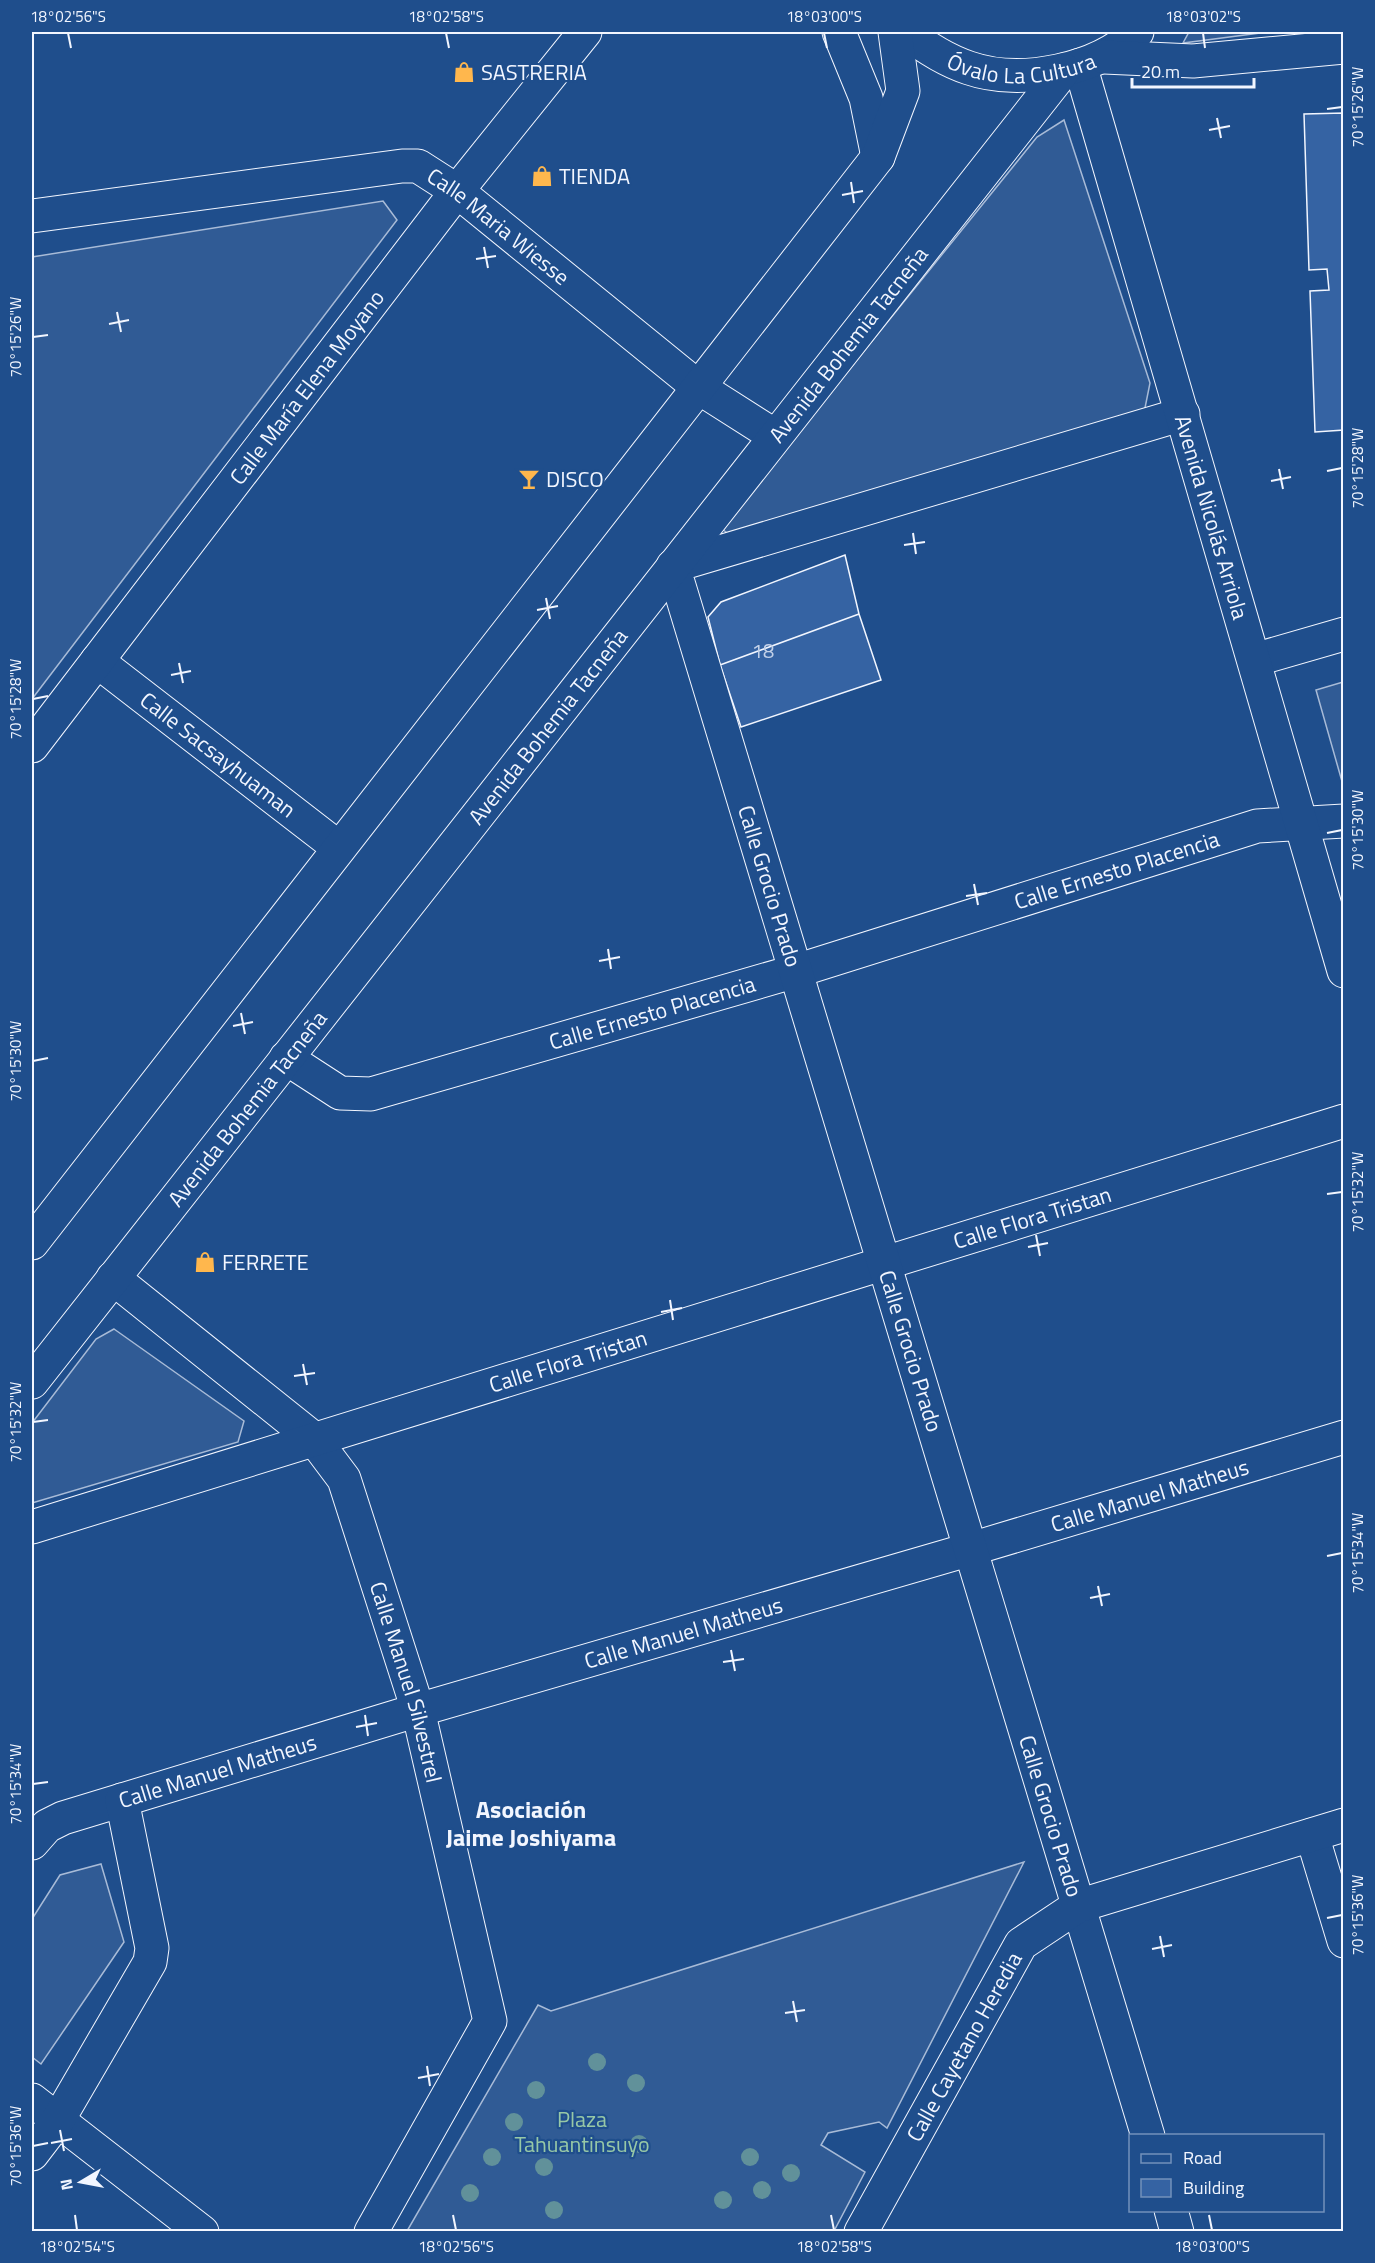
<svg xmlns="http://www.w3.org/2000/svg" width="1375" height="2263" font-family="'Titillium Web',sans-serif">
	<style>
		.built { fill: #305b95; stroke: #a8bbd7; stroke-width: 1.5 }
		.building { fill: #3563a3; stroke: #f2f6ff; stroke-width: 1.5 }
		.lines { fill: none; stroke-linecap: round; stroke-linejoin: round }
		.minor-casing { stroke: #f2f6ff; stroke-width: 35 }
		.tertiary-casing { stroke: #f2f6ff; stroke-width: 35 }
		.secondary-casing { stroke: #f2f6ff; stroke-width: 35 }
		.minor { stroke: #1f4e8c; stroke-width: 33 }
		.tertiary { stroke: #1f4e8c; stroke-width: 33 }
		.secondary { stroke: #1f4e8c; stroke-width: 33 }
		.tree { fill: #61919a }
		.ticks { fill: none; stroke: #f2f6ff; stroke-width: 2 }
		.labels { text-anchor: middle; stroke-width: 4.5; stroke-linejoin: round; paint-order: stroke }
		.number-label { font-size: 20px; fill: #c3d1e8 }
		.street-label { font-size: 22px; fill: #f2f6ff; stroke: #1f4e8c }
		.poi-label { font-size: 22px; fill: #f2f6ff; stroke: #1f4e8c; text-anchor: start }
		.park-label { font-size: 22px; fill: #97c8a6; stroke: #1f4e8c }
		.neighbourhood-label { font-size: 24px; font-weight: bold; fill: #f2f6ff; stroke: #1f4e8c }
		.neatline { fill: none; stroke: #f2f6ff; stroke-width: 2 }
		.ticks-label { font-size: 15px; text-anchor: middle; fill: #f2f6ff }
	</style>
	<rect width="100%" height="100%" fill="#1f4e8c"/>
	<path class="built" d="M1189,32H1268L1183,43Z
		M1064,120L1150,383L1144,413L739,543L721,528L1037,137Z
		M383,201L397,220L32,699V257Z
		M1343,682H1344L1343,785L1316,690Z
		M114,1329L244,1421L238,1442L32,1503V1423L96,1339Z
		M1024,1862L887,2128L879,2122L828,2133L821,2145L865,2172L834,2231H407L538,2005L551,2011Z
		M101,1864L124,1942L41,2064L32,2057V1919L60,1875Z"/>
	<path class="building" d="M1344,113V430L1315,432L1310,291L1329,290L1327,269L1309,270L1304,114Z
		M845,555L859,614L720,665L708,617L721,602Z
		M859,614L881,680L741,727L720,665Z"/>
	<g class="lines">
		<defs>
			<g id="minor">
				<path d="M839,32L866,98L878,157"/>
				<path id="s1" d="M32,216L402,166H418L457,191L698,387L775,436"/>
				<path d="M1254,660L1344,634"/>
				<path id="s2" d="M97,661L339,848"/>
				<path id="s3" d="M32,746L457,191L585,32"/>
				<path id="s4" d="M286,1058L340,1093L371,1094L796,971L1257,826L1344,821"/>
				<path id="s5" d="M113,1278L314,1439L344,1479L418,1710L490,2021L371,2232"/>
				<path id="s6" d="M32,1527L1344,1121"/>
				<path d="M1312,1835L1344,1941"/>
				<path id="s7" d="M32,1843L47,1826L63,1818L418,1710L971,1549L1344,1437"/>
				<path d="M32,2100L202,2232"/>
				<path d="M1148,2136L673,566L1183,414"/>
				<path d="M32,2154L58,2120L150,1962L152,1948L122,1800"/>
				<path d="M1171,2210L1177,2232"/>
				<path id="s8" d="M861,2232L1021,1944L1078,1906L1344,1825"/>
			</g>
			<g id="tertiary">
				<path id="s9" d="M1080,65L1344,971"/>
			</g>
			<g id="secondary">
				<path id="s10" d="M906,32C925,47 945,60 969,68C1021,86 1098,70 1137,32"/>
				<path d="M1104,57L1193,61L1344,47"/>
				<path d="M32,1243L878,157L903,91L895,32"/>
				<path id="s11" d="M32,1382L1064,70"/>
			</g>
		</defs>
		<use href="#minor" class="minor-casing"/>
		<use href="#tertiary" class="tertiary-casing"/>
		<use href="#secondary" class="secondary-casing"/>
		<use href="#minor" class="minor"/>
		<use href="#tertiary" class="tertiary"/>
		<use href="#secondary" class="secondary"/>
	</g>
	<g class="tree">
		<circle cx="597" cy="2062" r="9"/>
		<circle cx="636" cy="2083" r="9"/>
		<circle cx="536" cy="2090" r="9"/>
		<circle cx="514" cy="2122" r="9"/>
		<circle cx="639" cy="2144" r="9"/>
		<circle cx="492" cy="2157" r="9"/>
		<circle cx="750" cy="2157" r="9"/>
		<circle cx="544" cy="2167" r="9"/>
		<circle cx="791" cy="2173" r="9"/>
		<circle cx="762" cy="2190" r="9"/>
		<circle cx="470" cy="2193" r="9"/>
		<circle cx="723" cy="2200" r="9"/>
		<circle cx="554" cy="2210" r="9"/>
	</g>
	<path class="ticks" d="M68,33L71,48M446,33L449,48M824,33L827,48M1203,33L1205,48M1327,109L1342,107M1217,118L1221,138M1209,130L1230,126M851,182L854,203M842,195L863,191M484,247L488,268M476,259L496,256M117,312L121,332M109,324L129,320M33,337L48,335M1279,469L1283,489M1327,471L1342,468M1271,481L1291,477M913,533L916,554M904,545L925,542M546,598L550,619M537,610L558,606M179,663L183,683M171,675L191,671M33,699L48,696M1327,833L1342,830M974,884L978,905M966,896L987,893M608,949L611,969M599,961L620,957M241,1013L245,1034M233,1026L253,1022M33,1061L48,1058M1327,1194L1342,1192M1036,1235L1040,1256M1028,1247L1048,1243M670,1300L673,1320M661,1312L682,1308M303,1364L307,1385M294,1376L315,1373M33,1422L48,1420M1327,1556L1342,1553M1098,1586L1102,1606M1090,1598L1110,1594M731,1650L735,1671M723,1662L744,1659M365,1715L368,1736M356,1727L377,1723M33,1784L48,1782M1327,1918L1342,1915M1160,1936L1164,1957M1152,1949L1172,1945M793,2001L797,2022M785,2013L805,2010M427,2066L430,2086M418,2078L439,2074M60,2130L64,2151M51,2143L72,2139M33,2146L48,2143M75,2215L77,2230M453,2215L456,2230M831,2215L834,2230M1209,2215L1212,2230"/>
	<defs>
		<symbol id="shop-bare" viewBox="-9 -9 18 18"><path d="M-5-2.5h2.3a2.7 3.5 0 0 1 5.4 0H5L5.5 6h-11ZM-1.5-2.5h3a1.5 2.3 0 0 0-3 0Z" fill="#ffb74d" stroke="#1f4e8c" stroke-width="2.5" paint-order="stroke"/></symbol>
		<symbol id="bar-bare" viewBox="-9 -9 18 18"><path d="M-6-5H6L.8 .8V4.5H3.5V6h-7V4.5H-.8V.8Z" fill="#ffb74d" stroke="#1f4e8c" stroke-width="2.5" paint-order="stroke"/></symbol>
	</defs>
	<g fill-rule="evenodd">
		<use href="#shop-bare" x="449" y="57" width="30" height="30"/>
		<use href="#shop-bare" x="527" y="161" width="30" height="30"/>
		<use href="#bar-bare" x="514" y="464" width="30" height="30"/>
		<use href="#shop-bare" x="190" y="1247" width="30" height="30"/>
	</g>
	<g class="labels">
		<g class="number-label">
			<text x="763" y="658">18</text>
		</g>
		<g class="street-label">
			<text dy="8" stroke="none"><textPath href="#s10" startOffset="126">Óvalo La Cultura</textPath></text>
			<text dy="8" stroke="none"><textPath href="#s1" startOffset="490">Calle Maria Wiesse</textPath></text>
			<text dy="8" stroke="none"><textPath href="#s11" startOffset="1320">Avenida Bohemia Tacneña</textPath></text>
			<text dy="8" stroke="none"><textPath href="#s3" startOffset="452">Calle María Elena Moyano</textPath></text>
			<text dy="8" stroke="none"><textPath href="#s9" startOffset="471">Avenida Nicolás Arriola</textPath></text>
			<text dy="8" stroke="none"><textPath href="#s11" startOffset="834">Avenida Bohemia Tacneña</textPath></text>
			<text dy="8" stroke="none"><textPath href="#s2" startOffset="153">Calle Sacsayhuaman</textPath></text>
			<text dy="8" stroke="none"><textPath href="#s4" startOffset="874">Calle Ernesto Placencia</textPath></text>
			<text transform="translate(770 886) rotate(73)" y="8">Calle Grocio Prado</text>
			<text dy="8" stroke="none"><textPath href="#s4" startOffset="388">Calle Ernesto Placencia</textPath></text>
			<text dy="8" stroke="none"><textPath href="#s11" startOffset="348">Avenida Bohemia Tacneña</textPath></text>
			<text dy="8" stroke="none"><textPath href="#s6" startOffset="1047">Calle Flora Tristan</textPath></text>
			<text transform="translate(911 1351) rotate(73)" y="8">Calle Grocio Prado</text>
			<text dy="8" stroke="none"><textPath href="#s6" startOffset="561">Calle Flora Tristan</textPath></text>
			<text dy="8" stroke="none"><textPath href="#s7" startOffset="1174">Calle Manuel Matheus</textPath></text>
			<text dy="8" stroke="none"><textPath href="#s7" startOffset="688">Calle Manuel Matheus</textPath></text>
			<text dy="8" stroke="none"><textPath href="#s5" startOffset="520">Calle Manuel Silvestrel</textPath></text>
			<text dy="8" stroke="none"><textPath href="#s7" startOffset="202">Calle Manuel Matheus</textPath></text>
			<text transform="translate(1051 1816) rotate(73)" y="8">Calle Grocio Prado</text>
			<text dy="8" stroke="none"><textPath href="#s8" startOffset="212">Calle Cayetano Heredia</textPath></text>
		</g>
		<g class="poi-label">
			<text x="481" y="80">SASTRERIA</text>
			<text x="559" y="184">TIENDA</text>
			<text x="546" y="487">DISCO</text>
			<text x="222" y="1270">FERRETE</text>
		</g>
		<g class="park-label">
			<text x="582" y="2127">Plaza<tspan x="582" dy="25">Tahuantinsuyo</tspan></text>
		</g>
		<g class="neighbourhood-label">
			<text x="531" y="1818">Asociación<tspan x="531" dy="28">Jaime Joshiyama</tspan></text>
		</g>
	</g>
	<rect width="1375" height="2263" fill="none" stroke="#1f4e8c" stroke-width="66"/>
	<rect x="1129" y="2134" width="195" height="78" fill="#1f4e8c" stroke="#7391ba" stroke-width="1.5"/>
	<rect x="1141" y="2154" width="30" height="9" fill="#1f4e8c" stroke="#7391ba" stroke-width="1.5"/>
	<text x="1183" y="2164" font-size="18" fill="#f2f6ff">Road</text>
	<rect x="1141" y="2179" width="30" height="18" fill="#3563a3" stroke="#7391ba" stroke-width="1.5"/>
	<text x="1183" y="2194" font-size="18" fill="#f2f6ff">Building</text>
	<g transform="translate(81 2182) rotate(260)" stroke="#1f4e8c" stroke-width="4.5" paint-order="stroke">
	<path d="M0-4.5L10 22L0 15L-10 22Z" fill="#f2f6ff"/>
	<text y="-9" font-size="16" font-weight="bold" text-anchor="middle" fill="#f2f6ff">N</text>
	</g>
	<path d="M1132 78v9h122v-9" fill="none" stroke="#f2f6ff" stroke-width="3"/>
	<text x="1141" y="78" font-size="18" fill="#f2f6ff" stroke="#1f4e8c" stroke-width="4.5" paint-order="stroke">20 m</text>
	<rect x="33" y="33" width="1309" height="2197" class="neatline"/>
	<g class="ticks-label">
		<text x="68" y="22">18°02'56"S</text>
		<text x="446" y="22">18°02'58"S</text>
		<text x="824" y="22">18°03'00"S</text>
		<text x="1203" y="22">18°03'02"S</text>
		<text transform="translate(1358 107) rotate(-90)" y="5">70°15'26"W</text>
		<text transform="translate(16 337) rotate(-90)" y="5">70°15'26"W</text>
		<text transform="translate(1358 468) rotate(-90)" y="5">70°15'28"W</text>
		<text transform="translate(16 699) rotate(-90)" y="5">70°15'28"W</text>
		<text transform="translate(1358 830) rotate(-90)" y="5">70°15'30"W</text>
		<text transform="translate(16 1061) rotate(-90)" y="5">70°15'30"W</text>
		<text transform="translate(1358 1192) rotate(-90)" y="5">70°15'32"W</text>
		<text transform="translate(16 1422) rotate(-90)" y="5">70°15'32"W</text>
		<text transform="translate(1358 1553) rotate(-90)" y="5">70°15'34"W</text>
		<text transform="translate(16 1784) rotate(-90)" y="5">70°15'34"W</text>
		<text transform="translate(1358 1915) rotate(-90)" y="5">70°15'36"W</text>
		<text transform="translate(16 2146) rotate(-90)" y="5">70°15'36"W</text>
		<text x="77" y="2252">18°02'54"S</text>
		<text x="456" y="2252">18°02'56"S</text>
		<text x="834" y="2252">18°02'58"S</text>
		<text x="1212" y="2252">18°03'00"S</text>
	</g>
</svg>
